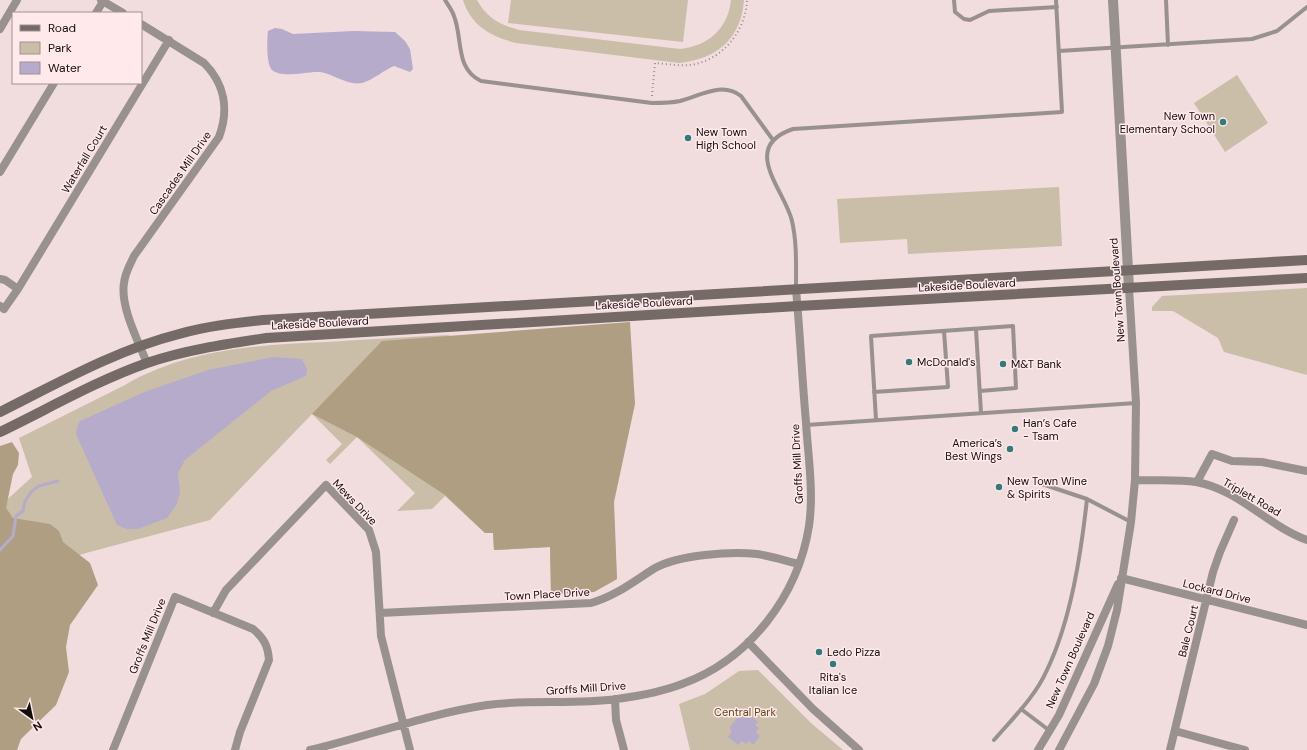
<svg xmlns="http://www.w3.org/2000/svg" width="1307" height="750" font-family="'DM Sans',sans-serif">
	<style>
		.green { fill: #cabea9 }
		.forest { fill: #af9e81 }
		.water { fill: #b6abca }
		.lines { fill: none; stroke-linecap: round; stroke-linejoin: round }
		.stream { stroke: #b6abca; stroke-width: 3 }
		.path { stroke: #9b8c8d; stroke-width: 2; stroke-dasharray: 1 3; stroke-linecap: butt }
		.service { stroke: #98918d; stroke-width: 4 }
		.minor { stroke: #98918d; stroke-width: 8 }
		.tertiary { stroke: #98918d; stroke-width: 10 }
		.secondary { stroke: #756a65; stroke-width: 10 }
		.poi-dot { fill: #327b7d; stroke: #ffe9eb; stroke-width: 1.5 }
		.labels { text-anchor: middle; stroke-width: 3; stroke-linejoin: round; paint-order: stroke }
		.poi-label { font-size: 11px; fill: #140d0e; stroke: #ffe9eb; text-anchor: start }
		.street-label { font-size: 11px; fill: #140d0e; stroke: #ffe9eb }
		.park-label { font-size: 11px; fill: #624815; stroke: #ffe9eb }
	</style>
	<rect width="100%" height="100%" fill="#f1dcde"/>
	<path class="green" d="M463,0H477C487,18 500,25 519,30L680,49C708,46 728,29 731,0H744C741,39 717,59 679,63L516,43C492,37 471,26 463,0Z
		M511,0H688L683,42L508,23Z
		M1237,75L1268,123L1225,152L1194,103Z
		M1059,187L1062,246L908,254L907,239L840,243L837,199Z
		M1307,288V375L1224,352L1218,338L1173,311H1152V307L1162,296Z
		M448,335L611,454L617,579L594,592L551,594L550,547L494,550L493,533H485L445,496L432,509L397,511L415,493L357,437L330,464L326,460L342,444L312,414L210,520L86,553L60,561L0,730V506L32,477L19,438L125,385C187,349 257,345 327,342C368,339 408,337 448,335Z
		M758,670L811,723L843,750H690L679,704L705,694L739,671Z"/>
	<path class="forest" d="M630,322L635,404L614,502L617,579L594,592L551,594L550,547L494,550L493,533H485L445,495L357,437L312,414L382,341Z
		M12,442L19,453L18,465L13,474L6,508L13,518L50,524L59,531L63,542L90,563L98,585L70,625L66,647L69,672L56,705L21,739L17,750H0V446Z"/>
	<path class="water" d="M275,28L282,29L293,34L353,31L395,32L405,41L410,49L413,69L410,72L394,66C384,70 373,80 362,83C348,86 334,74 320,72C306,71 283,79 272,70C266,64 267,39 268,31Z
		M273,357L302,359L307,369L306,376L271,391L185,460L178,473L180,492L177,504L167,518L138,529H127L117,525L76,434L77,427L80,421L147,391L208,370Z
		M748,713L758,722L755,725L759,728L756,732L760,736L753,745L749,741L746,744L742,741L738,745L728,737L731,733L730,727L738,717L743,715L745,717Z"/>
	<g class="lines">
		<path class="stream" d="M0,550L13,536L16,516L23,511L25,501L32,491L39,486L58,481"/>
		<path class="path" d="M652,96L655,63C669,64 683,67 696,64C725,57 746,29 747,0"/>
		<path class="service" d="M445,0C448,5 452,10 454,16C463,39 455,69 481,81L652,103C661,103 671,103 680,101C700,96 722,81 741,96L773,140
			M954,0L955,12L964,19L970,20L989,11L1057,7
			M1166,0L1168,45
			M1059,51L1252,39L1277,31L1307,7
			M796,288C796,266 797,243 792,221C785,190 739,147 793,129L1062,112L1056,0
			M976,329L981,413
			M874,392L948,387L944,331
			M876,420L871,336L1013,326L1016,388L980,391
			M806,425L1136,403
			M1042,484L1087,499L1131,522
			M1021,709L1050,731
			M994,740C1013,718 1035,697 1047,670C1071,620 1081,554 1087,499"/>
		<path class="minor" d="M101,0L123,13
			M96,13L104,0
			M141,24L204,63C225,84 229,110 219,137L134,256C130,265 125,273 124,283C120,306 138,341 147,363
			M0,29L17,0
			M0,172L54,83
			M0,279L5,280L18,289
			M0,306L4,309L18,289L169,40
			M1135,480C1155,481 1177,479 1196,482C1238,489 1268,526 1307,540
			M1197,482L1212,454L1232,461L1262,462L1307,471
			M1121,578L1307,625
			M213,613L226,590L326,485L369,530L376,552L381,636L410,750
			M380,613L591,603C616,596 634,581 655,568C679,555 730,551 757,554C771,556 786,561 799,564
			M748,642L813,709L859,750
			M615,699L616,720L624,750
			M1175,731L1245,750
			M113,750L175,597L253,629C264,638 268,646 269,660L240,732L235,750
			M310,750C369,736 427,714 487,705C530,699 574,705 617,699C639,696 661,692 682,684C749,660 798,596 809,526C814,492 808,456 806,422C802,378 800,333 796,289
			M1038,750L1059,715L1118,584
			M1059,750L1094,684L1108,646L1117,610L1131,522L1135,480L1136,403L1129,288
			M1170,750L1213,572L1220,552L1234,520"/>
		<path class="tertiary" d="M1113,0L1129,288"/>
		<path class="secondary" d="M0,412C58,383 116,350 179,334C207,326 235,323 263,320L1307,260
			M0,432C48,409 96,381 147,363C185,350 226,344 266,338L798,306L1307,278"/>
	</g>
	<g class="poi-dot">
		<circle cx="1223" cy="122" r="4"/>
		<circle cx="688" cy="138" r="4"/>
		<circle cx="909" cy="362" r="4"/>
		<circle cx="1003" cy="364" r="4"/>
		<circle cx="1015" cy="429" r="4"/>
		<circle cx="1010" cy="449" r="4"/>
		<circle cx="999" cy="487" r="4"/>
		<circle cx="819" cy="652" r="4"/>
		<circle cx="833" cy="664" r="4"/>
	</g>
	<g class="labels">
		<g class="poi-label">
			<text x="1215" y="120" text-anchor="end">New Town<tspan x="1215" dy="13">Elementary School</tspan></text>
			<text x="696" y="136">New Town<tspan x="696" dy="13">High School</tspan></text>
			<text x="917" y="366">McDonald's</text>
			<text x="1011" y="368">M&amp;T Bank</text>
			<text x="1023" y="427">Han’s Cafe<tspan x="1023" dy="13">- Tsam</tspan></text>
			<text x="1002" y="447" text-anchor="end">America’s<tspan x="1002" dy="13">Best Wings</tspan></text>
			<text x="1007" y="485">New Town Wine<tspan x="1007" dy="13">&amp; Spirits</tspan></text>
			<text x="827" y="656">Ledo Pizza</text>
			<text x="833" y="681" text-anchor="middle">Rita's<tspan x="833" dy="13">Italian Ice</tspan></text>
		</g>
		<g class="street-label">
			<text transform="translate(84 159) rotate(-59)" y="4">Waterfall Court</text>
			<text transform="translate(180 173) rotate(-55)" y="4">Cascades Mill Drive</text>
			<text transform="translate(967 285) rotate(-3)" y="4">Lakeside Boulevard</text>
			<text transform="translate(1117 290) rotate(-94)" y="4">New Town Boulevard</text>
			<text transform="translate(644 303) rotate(-3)" y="4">Lakeside Boulevard</text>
			<text transform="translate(320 323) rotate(-3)" y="4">Lakeside Boulevard</text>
			<text transform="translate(797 464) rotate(-93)" y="4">Groffs Mill Drive</text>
			<text transform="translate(1252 497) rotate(30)" y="4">Triplett Road</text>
			<text transform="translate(355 502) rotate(46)" y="4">Mews Drive</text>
			<text transform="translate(1217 591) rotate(14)" y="4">Lockard Drive</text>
			<text transform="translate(547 594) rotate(-3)" y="4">Town Place Drive</text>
			<text transform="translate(1188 631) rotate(-76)" y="4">Bale Court</text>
			<text transform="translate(147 636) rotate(-68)" y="4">Groffs Mill Drive</text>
			<text transform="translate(1070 660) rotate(-66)" y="4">New Town Boulevard</text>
			<text transform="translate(586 688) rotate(-4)" y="4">Groffs Mill Drive</text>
		</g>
		<g class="park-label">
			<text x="745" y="716">Central Park</text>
		</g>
	</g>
	<rect x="12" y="12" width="130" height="72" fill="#ffe9eb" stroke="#a19193"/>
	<rect x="20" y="25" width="20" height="6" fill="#756a65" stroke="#a19193"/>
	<text x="48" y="32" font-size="12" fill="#140d0e">Road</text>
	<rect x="20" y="42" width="20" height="12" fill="#cabea9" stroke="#a19193"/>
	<text x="48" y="52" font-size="12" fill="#140d0e">Park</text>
	<rect x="20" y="62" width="20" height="12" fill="#b6abca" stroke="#a19193"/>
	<text x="48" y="72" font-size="12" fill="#140d0e">Water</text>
	<g transform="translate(32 718) rotate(147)" stroke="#ffe9eb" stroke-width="3" paint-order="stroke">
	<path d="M0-3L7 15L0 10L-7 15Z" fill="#140d0e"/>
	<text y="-6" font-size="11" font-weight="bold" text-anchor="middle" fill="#140d0e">N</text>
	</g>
</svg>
